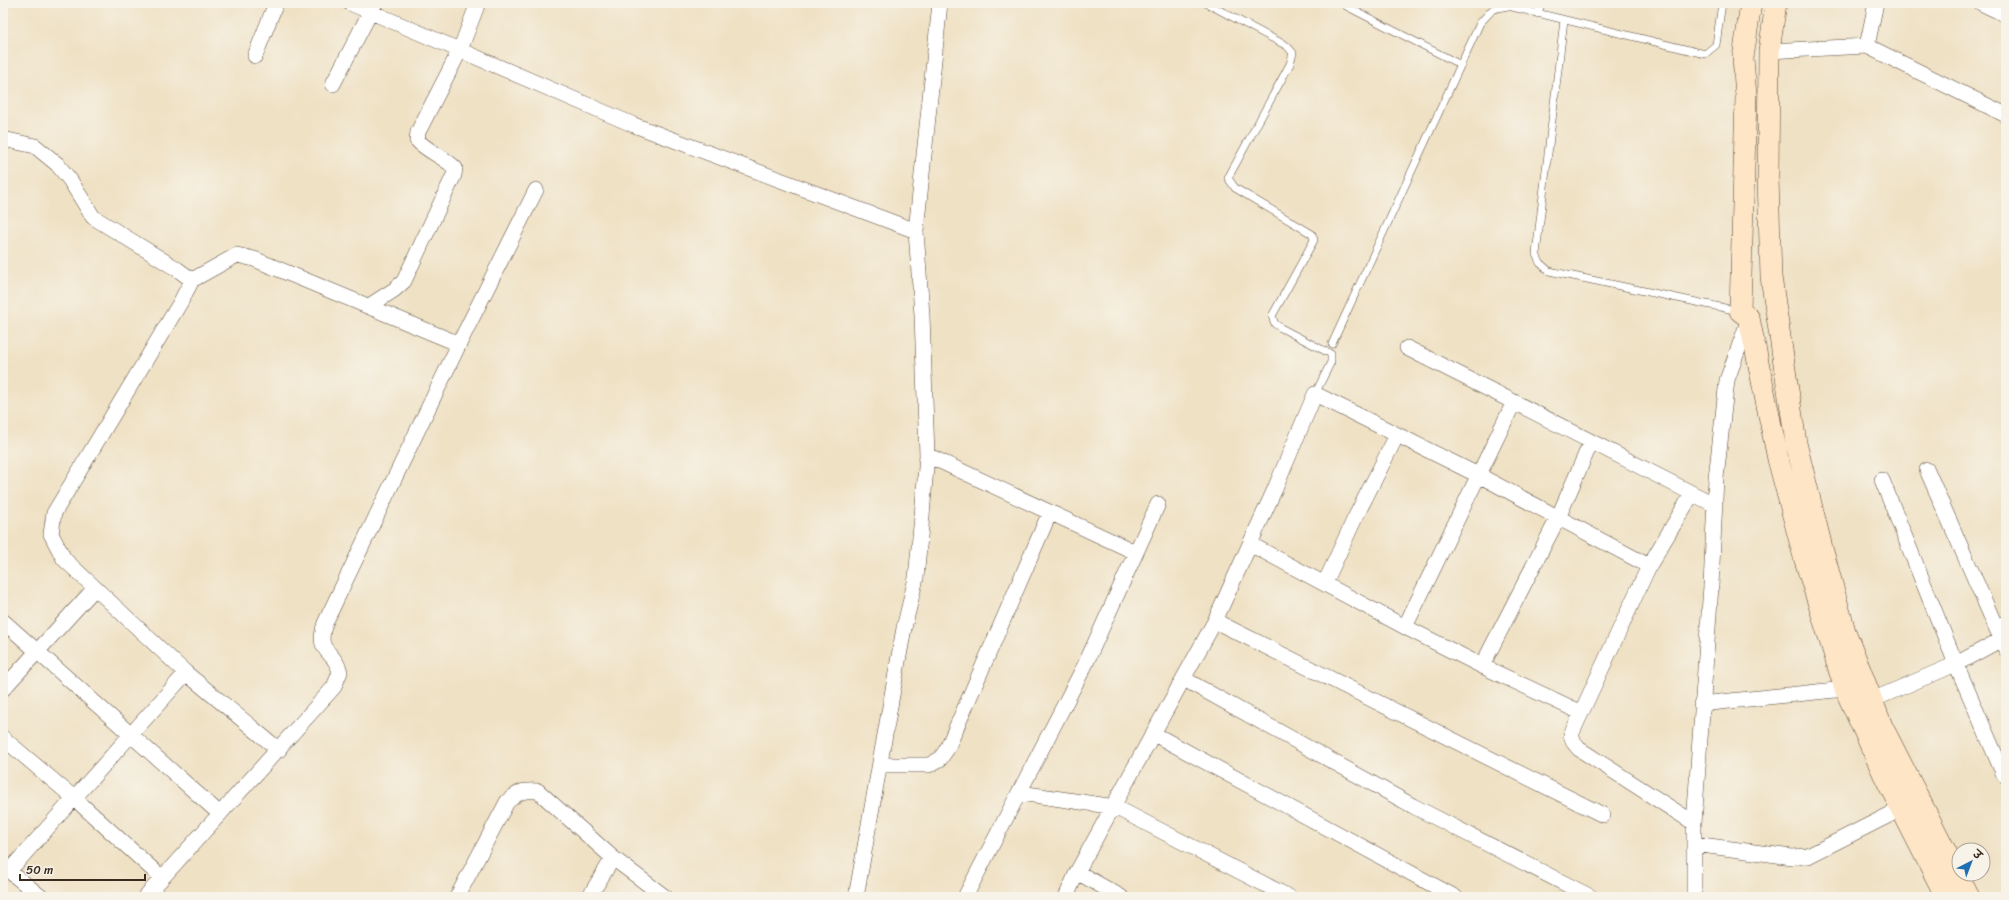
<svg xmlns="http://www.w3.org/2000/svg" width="2009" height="900" font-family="Sriracha,'Playpen Sans Deva',sans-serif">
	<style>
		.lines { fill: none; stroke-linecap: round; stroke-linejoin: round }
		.lane-casing { stroke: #564537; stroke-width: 8 }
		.street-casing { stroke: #564537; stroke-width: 16 }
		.secondary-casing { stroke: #564537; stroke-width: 22 }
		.lane { stroke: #fff; stroke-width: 7 }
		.street { stroke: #fff; stroke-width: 15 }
		.secondary { stroke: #fde5c5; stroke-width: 21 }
	</style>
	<rect width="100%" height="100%" fill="#f7f3e8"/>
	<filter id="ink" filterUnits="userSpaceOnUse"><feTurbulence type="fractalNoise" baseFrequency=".025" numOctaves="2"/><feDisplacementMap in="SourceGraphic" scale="8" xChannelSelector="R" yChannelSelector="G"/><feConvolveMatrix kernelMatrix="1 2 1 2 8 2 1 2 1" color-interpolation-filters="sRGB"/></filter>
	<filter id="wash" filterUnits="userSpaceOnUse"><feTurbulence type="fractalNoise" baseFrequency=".012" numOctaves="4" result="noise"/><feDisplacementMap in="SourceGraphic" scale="16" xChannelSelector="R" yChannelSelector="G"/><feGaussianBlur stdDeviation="0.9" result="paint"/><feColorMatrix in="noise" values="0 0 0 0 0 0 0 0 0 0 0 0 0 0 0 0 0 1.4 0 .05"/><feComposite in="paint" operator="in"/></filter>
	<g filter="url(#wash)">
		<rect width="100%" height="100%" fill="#efe1c4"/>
	</g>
	<g filter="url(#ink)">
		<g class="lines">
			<defs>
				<path id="lane" d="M1206,3L1287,46L1293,53L1290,64L1228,178L1235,188L1312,234L1314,240L1272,316L1275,324L1281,328L1331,354V362L1315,394
					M1346,6L1461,65
					M1538,14L1541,3
					M1564,20L1536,254L1540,263L1549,271L1739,311
					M1332,344L1480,23L1493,9L1508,6L1705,54L1716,45L1722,3"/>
				<path id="street" d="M350,3L634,125L916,231
					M1981,3L2006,15
					M1867,46L1876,3
					M1769,51L1867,46L2006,115
					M255,56L276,3
					M333,84L375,3
					M3,139L35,146L57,164L70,180L93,217L177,269L192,280L180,303L54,513L51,534L64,559L186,673L279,750
					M192,280L237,255L254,259L459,344
					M369,306L394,290L404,281L454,175L455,168C443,156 428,152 417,140L418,132L460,50L478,3
					M1514,402L1715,505
					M927,455L1135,552
					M1927,470L2006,650
					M1882,480L1956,664L2004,775
					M1692,494L1649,566L1571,735L1574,743L1579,749L1694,823
					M1250,544L1405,627L1482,666L1580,712
					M1325,583L1354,520L1397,435
					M3,621L220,814
					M1215,621L1603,815
					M1405,627L1514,402L1407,348
					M1482,666L1558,518L1591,442
					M1184,679L1413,806L1591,897
					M3,689L95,588
					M1872,700L1956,664L2002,639L2006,622
					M1701,704L1845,689
					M1154,734L1455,897
					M3,738L74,798L162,878
					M880,765H929L940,759L947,749L1050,512
					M1020,793L1115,807L1289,897
					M1694,844L1792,857L1808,856L1901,809
					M3,866L41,897
					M9,871L186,673
					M1077,872L1121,897
					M145,897L334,687L340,672C334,648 315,655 325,623L459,344L536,190
					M457,897L507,802C519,792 521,790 538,791L613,858L665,897
					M589,897L613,858
					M856,897L904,628L916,578L922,516L927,455L922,315L916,231L940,3
					M965,897L1085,665L1158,504
					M1066,897L1077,872L1215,621L1274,491L1315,394L1484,478L1649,566
					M1694,897V823L1711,586L1716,478L1727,380L1749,319"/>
				<path id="secondary" d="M1751,3L1743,58L1746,96L1740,311L1749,318L1778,459L1804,557L1845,689L1884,775L1946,897
					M1776,3L1769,51L1768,178L1771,277L1796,443L1822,548L1845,631L1882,726L1969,897"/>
			</defs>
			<use href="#lane" class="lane-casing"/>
			<use href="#street" class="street-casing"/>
			<use href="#secondary" class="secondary-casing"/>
			<use href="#lane" class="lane"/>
			<use href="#street" class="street"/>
			<use href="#secondary" class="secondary"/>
		</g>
	</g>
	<rect width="2009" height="900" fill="none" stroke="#f7f3e8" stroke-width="16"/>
	<g transform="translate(1971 862) rotate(42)"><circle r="19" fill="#f7f3e8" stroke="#aca397"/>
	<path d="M0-3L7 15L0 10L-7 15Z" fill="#1f6fb2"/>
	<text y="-6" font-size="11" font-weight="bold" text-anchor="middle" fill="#3b2a1e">उ</text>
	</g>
	<path d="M20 874v6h125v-6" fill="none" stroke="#3b2a1e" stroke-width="2"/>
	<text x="26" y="874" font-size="12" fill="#3b2a1e" stroke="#f7f3e8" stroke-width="3" paint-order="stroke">50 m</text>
</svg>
